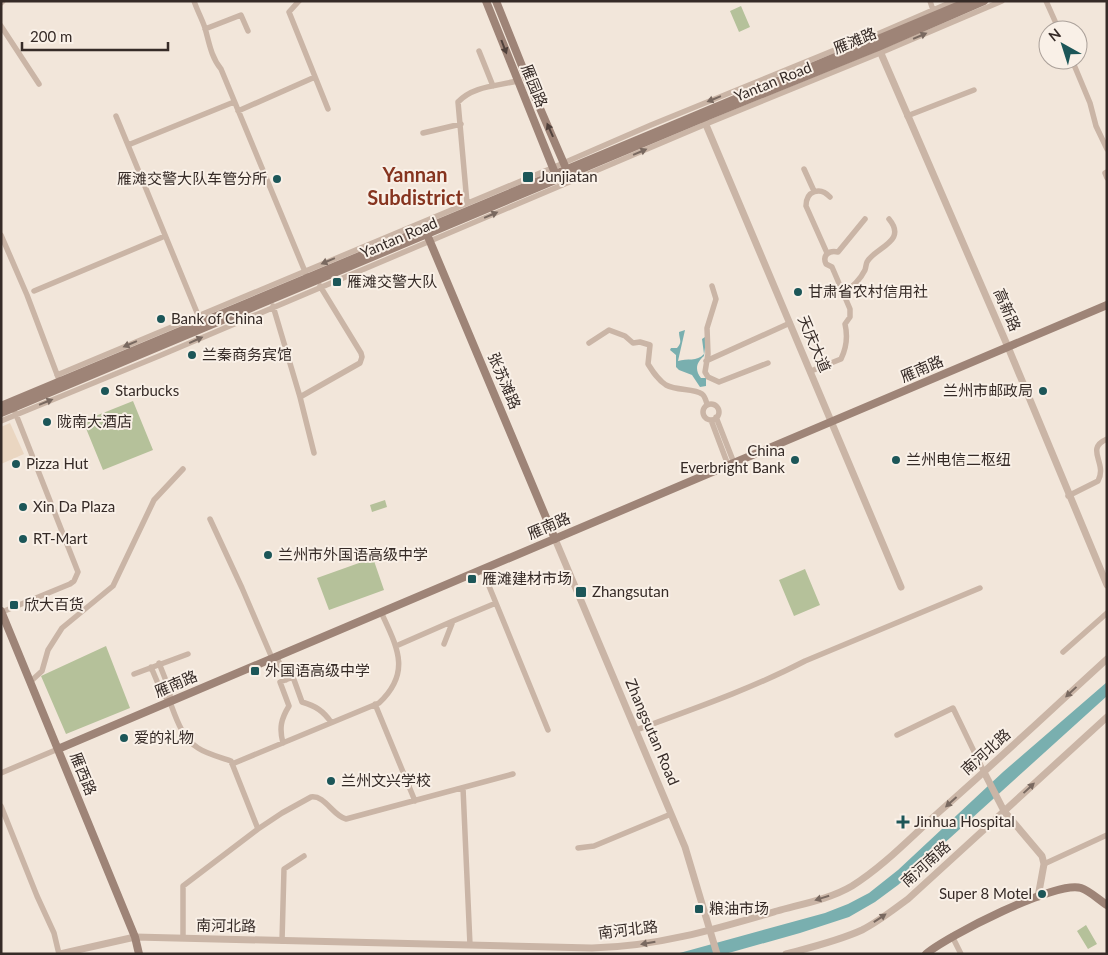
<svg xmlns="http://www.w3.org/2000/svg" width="1108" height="955" font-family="Lato,'Noto Sans SC',sans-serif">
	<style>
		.green { fill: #b5c19a }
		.plaza { fill: #ead6c1 }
		.water { fill: #79afaf }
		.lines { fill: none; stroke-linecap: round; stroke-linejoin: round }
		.minor { stroke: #cab5a6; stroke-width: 5.5 }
		.tertiary { stroke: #cab5a6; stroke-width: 7 }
		.secondary { stroke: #9e8477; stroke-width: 8 }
		.oneway { fill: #796960 }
		.oneway2 { fill: #50413b }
		.poi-dot { fill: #1c5658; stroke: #f9f0e7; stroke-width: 2 }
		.labels { text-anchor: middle; stroke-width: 4; stroke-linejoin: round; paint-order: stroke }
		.street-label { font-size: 15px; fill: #362b27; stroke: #f9f0e7 }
		.poi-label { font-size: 15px; fill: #362b27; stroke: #f9f0e7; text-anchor: start }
		.district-label { font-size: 20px; font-weight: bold; fill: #86341f; stroke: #f9f0e7 }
	</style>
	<rect width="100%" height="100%" fill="#f2e6da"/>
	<path class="green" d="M741,6L750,27L739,32L730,11Z
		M133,401L153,450L103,470L83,421Z
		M385,500L387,507L372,512L370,505Z
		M373,558L384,590L329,610L317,578Z
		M805,569L820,605L794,616L779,580Z
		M106,646L130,708L66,734L41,676Z
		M1086,925L1097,944L1088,949L1077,931Z"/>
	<path class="plaza" d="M10,423L24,454L1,464V427Z"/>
	<path class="water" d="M685,330L678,361C687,358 697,362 704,354L702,339L705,337L706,339L704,356C697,362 694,369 701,378H706V386L700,387L692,375L679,370L676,367V355L670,350L671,348H677C683,341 679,340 679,332Z
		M1107,682V696L898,885L875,902L849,917L800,933L725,954H676L825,913L848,904L869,893L898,870L1003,772Z"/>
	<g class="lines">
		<path class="minor" d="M194,1C197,10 202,19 205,28C209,42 211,57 221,69L306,274
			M299,1L289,12L328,109
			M930,1L933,10
			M1046,1L1059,30
			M1,3L3,1
			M1,26L39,84
			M205,29L241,15L248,31
			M479,51L493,86
			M1072,60L1090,103L1096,126L1107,149
			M238,111L315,77
			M116,116L198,315
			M907,116L974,90
			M423,133L461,124
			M128,145L234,102
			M804,169L814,191
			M1107,172L1105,173L1107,178
			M467,203L458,102C473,86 497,86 517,81
			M1,235L27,295L58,377
			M827,253L806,206C806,191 820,186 830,197
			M712,286L716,299L707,328L708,354L705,372L708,377L719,382L768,363
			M34,291L165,236
			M843,293C853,287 860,280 865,270C866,267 866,264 867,262C875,247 908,242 889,219
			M273,306L300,397L314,453
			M589,343L609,330L625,336L633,343L640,342L650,345L648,364C653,372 658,380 666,385C677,391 694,388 702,394C705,396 706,401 707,404
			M706,361L790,323
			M811,371L841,359C847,347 848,337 845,324L850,317V309L832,267L826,264C822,255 829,250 838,252L865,219
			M57,375L552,168L651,125L842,47L873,36L954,1
			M300,397L360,363L362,357L361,353L320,286
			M703 412a8 8 0 1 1 16 0a8 8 0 1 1-16 0Z
			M716,417L734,463
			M711,420L728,465
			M1,421L159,356L706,124L880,53L1002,1
			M1068,496L1098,481C1108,463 1084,449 1107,439
			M210,519L242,588L272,658
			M482,569L548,730
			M2,612L70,584L74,581L78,572L15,412
			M444,644L453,621L496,603
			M396,646L453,621
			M1063,652L1107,613
			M277,657L286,680
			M151,667L162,693L170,702V691L159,663
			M134,674L188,654
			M30,682L42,671L48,650L62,628L113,586L154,500L183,469
			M170,702C176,718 182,738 198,748C207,754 220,757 231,761L258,829L183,886V938
			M375,704L415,801
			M636,730C693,709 751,689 805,661L980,588
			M897,735L953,708L984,772
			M283,743C279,728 281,719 289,706L280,682L293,677L302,702C316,706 323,711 331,722
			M232,764L379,703C412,672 397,647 381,612
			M1,773L58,749
			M463,788L470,945
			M1,806L37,896L54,933L59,954
			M258,829L282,813L311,797C325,795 333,816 346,819L513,774
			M578,848L594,846L671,814
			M1044,864L1107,835
			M952,936L961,954
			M282,941L284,869L304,856"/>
		<path class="tertiary" d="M876,42L1008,347L1107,585
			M701,113L901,587
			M555,539L685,847L717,954
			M984,772L1004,811L1042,856L1044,864L1038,897
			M60,954L135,937L592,948C656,947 716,929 777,911C802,904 830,899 852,886C884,866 911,837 939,812C996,762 1051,710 1107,659
			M786,954C812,947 838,941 862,930C878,922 893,910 908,899L1107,717"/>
		<path class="secondary" d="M486,1L557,178
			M496,1L526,76L568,173
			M426,232L555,539
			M1,406L969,1
			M1,413L703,118L878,47L984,1
			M1,611L135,937L139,954
			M58,749L1107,305
			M926,954C947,936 1057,880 1081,888C1090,891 1099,900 1107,905"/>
	</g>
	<defs><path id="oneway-solid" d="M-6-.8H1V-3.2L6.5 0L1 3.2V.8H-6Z" transform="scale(1.25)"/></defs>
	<g class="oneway">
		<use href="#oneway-solid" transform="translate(920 36) rotate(-23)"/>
		<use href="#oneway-solid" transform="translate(714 99) rotate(158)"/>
		<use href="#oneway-solid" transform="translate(640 152) rotate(-23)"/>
		<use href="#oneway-solid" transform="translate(491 215) rotate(-23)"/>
		<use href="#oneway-solid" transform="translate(328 261) rotate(157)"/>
		<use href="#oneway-solid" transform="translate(196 340) rotate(-24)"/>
		<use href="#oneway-solid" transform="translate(130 344) rotate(157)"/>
		<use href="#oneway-solid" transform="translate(46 402) rotate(-22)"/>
		<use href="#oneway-solid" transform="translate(1071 692) rotate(137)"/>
		<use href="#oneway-solid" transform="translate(1029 788) rotate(-43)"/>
		<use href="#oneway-solid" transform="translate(951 802) rotate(138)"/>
		<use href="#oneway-solid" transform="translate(822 898) rotate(163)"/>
		<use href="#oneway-solid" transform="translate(880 918) rotate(-34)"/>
		<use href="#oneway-solid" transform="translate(648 943) rotate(170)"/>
	</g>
	<g class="oneway2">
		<use href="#oneway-solid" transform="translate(504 47) rotate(69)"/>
		<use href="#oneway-solid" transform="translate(550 130) rotate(-114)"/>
	</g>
	<g class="poi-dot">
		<rect x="522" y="171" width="12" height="12" rx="2.5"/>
		<circle cx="277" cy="179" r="5"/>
		<rect x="332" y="277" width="10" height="10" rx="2.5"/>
		<circle cx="798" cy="292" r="5"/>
		<circle cx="161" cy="319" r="5"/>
		<circle cx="192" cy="355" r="5"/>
		<circle cx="105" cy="391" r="5"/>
		<circle cx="1043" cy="391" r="5"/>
		<circle cx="47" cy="422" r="5"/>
		<circle cx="795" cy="460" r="5"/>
		<circle cx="896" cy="460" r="5"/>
		<circle cx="16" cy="464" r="5"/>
		<circle cx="23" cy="507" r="5"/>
		<circle cx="23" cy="539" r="5"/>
		<circle cx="268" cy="555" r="5"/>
		<rect x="467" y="574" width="10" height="10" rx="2.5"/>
		<rect x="575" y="586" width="12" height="12" rx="2.5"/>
		<rect x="9" y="600" width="10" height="10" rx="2.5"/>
		<rect x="250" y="666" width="10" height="10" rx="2.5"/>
		<circle cx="124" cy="738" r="5"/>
		<circle cx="331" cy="781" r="5"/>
		<path d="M900.5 814.5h5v5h5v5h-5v5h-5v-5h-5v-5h5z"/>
		<circle cx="1042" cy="894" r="5"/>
		<rect x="694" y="904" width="10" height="10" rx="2.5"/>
	</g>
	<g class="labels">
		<g class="street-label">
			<text transform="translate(855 41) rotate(-22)" y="5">雁滩路</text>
			<text transform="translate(773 82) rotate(-22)" y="5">Yantan Road</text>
			<text transform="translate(534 86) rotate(68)" y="5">雁园路</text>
			<text transform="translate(399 238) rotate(-23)" y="5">Yantan Road</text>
			<text transform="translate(1007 310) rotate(67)" y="5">高新路</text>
			<text transform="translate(814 344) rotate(67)" y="5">天庆大道</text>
			<text transform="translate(922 369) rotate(-23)" y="5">雁南路</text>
			<text transform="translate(504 381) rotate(67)" y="5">张苏滩路</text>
			<text transform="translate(549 526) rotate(-23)" y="5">雁南路</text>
			<text transform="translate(176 684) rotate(-23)" y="5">雁南路</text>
			<text transform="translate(652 732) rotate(67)" y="5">Zhangsutan Road</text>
			<text transform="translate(986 752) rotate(-42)" y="5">南河北路</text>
			<text transform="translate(83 774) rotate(68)" y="5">雁西路</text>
			<text transform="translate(926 864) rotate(-42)" y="5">南河南路</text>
			<text transform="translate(226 926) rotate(1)" y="5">南河北路</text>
			<text transform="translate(628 930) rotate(-7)" y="5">南河北路</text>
		</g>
		<g class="poi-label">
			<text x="539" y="182">Junjiatan</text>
			<text x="267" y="184" text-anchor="end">雁滩交警大队车管分所</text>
			<text x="347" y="287">雁滩交警大队</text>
			<text x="808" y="297">甘肃省农村信用社</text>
			<text x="171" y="324">Bank of China</text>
			<text x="202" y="360">兰秦商务宾馆</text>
			<text x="115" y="396">Starbucks</text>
			<text x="1033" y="396" text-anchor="end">兰州市邮政局</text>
			<text x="57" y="427">陇南大酒店</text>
			<text x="785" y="456" text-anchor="end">China<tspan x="785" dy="17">Everbright Bank</tspan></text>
			<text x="906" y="465">兰州电信二枢纽</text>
			<text x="26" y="469">Pizza Hut</text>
			<text x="33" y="512">Xin Da Plaza</text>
			<text x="33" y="544">RT-Mart</text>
			<text x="278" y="560">兰州市外国语高级中学</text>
			<text x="482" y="584">雁滩建材市场</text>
			<text x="592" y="597">Zhangsutan</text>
			<text x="24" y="610">欣大百货</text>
			<text x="265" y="676">外国语高级中学</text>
			<text x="134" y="743">爱的礼物</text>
			<text x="341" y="786">兰州文兴学校</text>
			<text x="914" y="827">Jinhua Hospital</text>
			<text x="1032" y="899" text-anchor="end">Super 8 Motel</text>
			<text x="709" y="914">粮油市场</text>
		</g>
		<g class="district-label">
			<text x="415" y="182">Yannan<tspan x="415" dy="23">Subdistrict</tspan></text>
		</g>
	</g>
	<rect width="1108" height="955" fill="none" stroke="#362b27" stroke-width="5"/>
	<g transform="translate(1063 45) rotate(321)"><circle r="24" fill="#f9f0e7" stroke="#aba19a"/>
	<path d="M0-4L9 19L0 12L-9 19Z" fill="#1c5658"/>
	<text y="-8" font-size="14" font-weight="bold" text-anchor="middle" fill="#362b27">N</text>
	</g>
	<path d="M22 42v8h146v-8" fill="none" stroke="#362b27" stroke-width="2.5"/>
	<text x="30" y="42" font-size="15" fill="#362b27" stroke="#f9f0e7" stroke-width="4" paint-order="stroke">200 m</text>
</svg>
